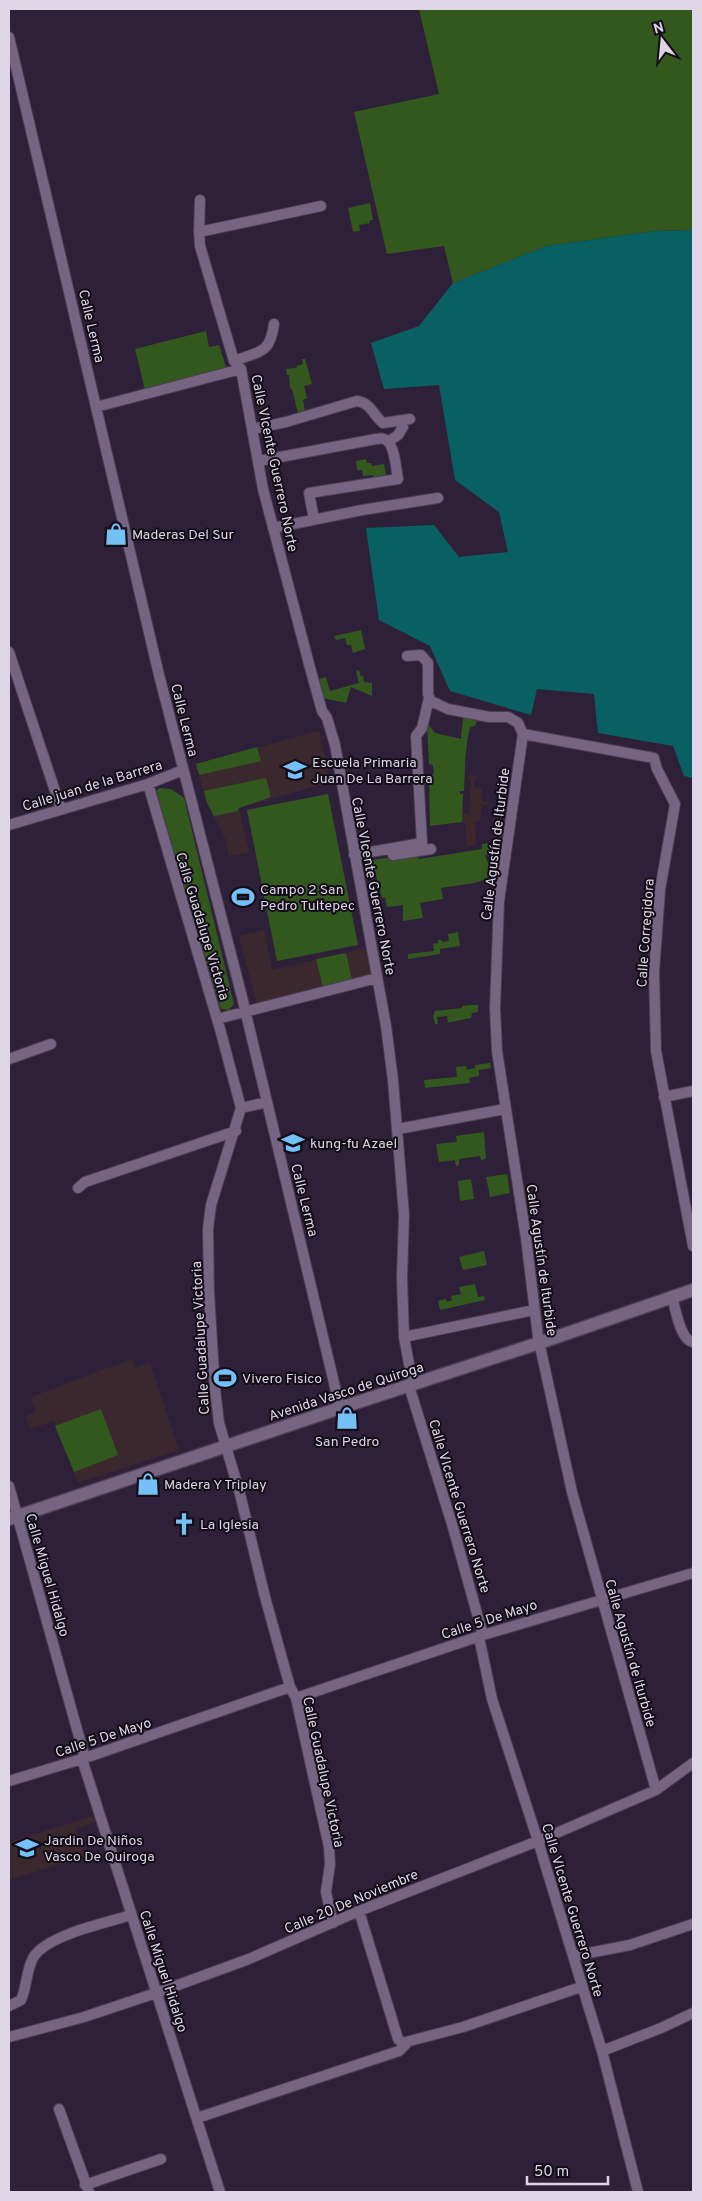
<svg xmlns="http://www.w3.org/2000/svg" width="702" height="2201" font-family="Overpass,sans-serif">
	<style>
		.commercial { fill: #3c282b }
		.education { fill: #3b282f }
		.green { fill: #33581e }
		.water { fill: #096062 }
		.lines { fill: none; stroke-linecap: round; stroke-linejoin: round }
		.minor-casing { stroke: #4b3e53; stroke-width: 12 }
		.tertiary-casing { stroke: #4b3e53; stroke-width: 15 }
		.minor { stroke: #756482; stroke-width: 10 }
		.tertiary { stroke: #756482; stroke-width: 12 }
		.labels { text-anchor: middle; stroke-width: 4; stroke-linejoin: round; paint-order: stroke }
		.street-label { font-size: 14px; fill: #ded5e6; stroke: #130d18 }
		.poi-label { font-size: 14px; fill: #ded5e6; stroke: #130d18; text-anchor: start }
	</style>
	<rect width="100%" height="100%" fill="#2f2039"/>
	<path class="commercial" d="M469,775H475L478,779L474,780V787L482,789V802H487L489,794L488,805H482L480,821H475L476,845L467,847L465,822H462V814H469L471,781H468Z"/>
	<path class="education" d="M319,731L328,774H332L334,781L239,808L249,852L229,856L225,838L207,803L196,764Z
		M264,930L272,970L365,948L371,974L257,1005L239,936Z
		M132,1359L135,1368L150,1363L179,1450L78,1483L54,1421L30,1429L26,1416L36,1412L31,1397Z
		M103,1813L101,1819L76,1829L85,1856L9,1880V1842Z"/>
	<path class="green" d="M419,9H693V230L654,231L546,246L453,283L444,246L387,254L354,112L439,94Z
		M370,203L373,220H370V223L359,225L360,231L353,232L348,208Z
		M206,331L209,347L219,345L226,367L145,390L135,349Z
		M302,359H305L312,384L304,386L307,398L303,400L305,411L298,413L292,389L290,388L289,375H287L286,369L297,368L296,366L303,364Z
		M366,459L367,463H371L372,466L384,464L387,479L374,481L373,475L363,476L362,470H357L356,461Z
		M361,630L365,649L353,653L351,645H347L345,638L336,640L334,636Z
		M359,670L361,677L363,676L364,682L372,683V696L351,687L346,703L323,698L319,679L326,677L330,691L359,683L356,671Z
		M430,712L429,725L435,733L461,739L463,717L477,721L475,726L470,727C465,747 465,769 464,791H460V794H463L462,822L430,826L429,775L434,774L433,765L429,764L427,724Z
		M257,747L261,761L199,775L196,764Z
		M266,778L271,797L239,808L238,811L214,816L207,803L204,791Z
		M160,788L171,789L184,798L234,1004L229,1010L222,1009L220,1007L156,791Z
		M328,794L358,945L277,961L247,810Z
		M498,842L496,860H492L489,854L485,855L490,868L488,869L487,879L474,883L441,888L443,899L420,903L423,918L403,921V905L387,907L385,897L382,898L374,868H364L363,861L417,854L419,859L482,849V844Z
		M458,932L460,946L440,949V954L408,959V954L434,951L433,944L438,943V940H442V942L449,941L448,934Z
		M346,953L352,980L323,987L316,959Z
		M471,1005H478V1012L472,1013L471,1018L446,1023L448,1022L447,1016L437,1017L438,1024H435L433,1016L435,1011L462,1008V1006Z
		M490,1063L491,1068L479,1070V1076L469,1078L470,1083L425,1088L424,1080L457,1077L456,1067L466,1066L467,1070L475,1068V1065Z
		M484,1132L486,1159L481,1160L480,1156L459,1159V1165L456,1166L455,1160L439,1162L436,1144L457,1142L456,1136Z
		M507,1174L510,1193L490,1197L486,1177Z
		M471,1179L474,1199L460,1201L458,1181Z
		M484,1251L487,1265L463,1270L459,1257Z
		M475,1284L478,1297L484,1296L485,1300L440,1310L438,1301L446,1299L447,1302L452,1300L451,1296L461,1294L459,1287Z
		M101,1409L118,1455L74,1472L55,1426Z"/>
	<path class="water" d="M693,230V778L684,776L673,746L598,733L594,694L537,689L531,715L450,691L430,646L379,620L366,528L434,525L459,557L508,552L499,512L455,480L439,385L384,389L371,343L419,326L453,283L546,246L654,231Z"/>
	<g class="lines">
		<defs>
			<path id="minor" d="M9,37L159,675L242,997L340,1408
				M200,200L199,232L200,246L234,361L241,369L263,489L309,664L322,711L327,718L335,745L386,1026L393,1080L404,1215L402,1278L404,1337L413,1385
				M199,232L321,206
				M234,361C260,351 270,354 274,324
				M96,407L241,369
				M253,429L286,422L357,401C371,403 373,415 383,423L410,419
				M388,442L398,435L403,427L400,421
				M259,461L376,439C379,439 381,438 384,439C395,442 396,470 398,479L309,493L314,519
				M273,528L362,510L438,498
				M9,652L61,809
				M407,656L421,655L428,663V694L431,701L448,709L489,717H508L518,723L523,734L499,901L495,1008L497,1051L526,1238L538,1337L572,1492L656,1790
				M523,734L654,758L657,769L675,804L660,890L657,932L654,972L656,1051L693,1246
				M148,784L220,1029L241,1108L211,1205L208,1229L209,1293L215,1389L219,1423L240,1494L265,1597L290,1687L296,1698L329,1847L330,1864L326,1892L333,1923
				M9,825L148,784L183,770
				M354,855L422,843L416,736L422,728L429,698
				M393,855L431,849
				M217,1019L377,978
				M9,1059L51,1044
				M664,1097L693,1091
				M241,1108L267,1102
				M398,1129L505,1109
				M78,1188L85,1182L236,1131
				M672,1296C675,1307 680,1340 693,1342
				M404,1337L534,1310
				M409,1386L452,1524L483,1635
				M9,1486L85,1758
				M479,1637L492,1699L538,1841L602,2051L638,2192
				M296,1698L483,1635L693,1573
				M82,1759L220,2192
				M9,1781L85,1758L290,1687
				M359,1911L398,2039L402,2043L463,2027L581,1987
				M573,1956L630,1945L693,1924
				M9,2006L21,2000C27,1987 26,1971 33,1958C46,1935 106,1923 131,1915
				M9,2037L84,2017L156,1993L249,1959L359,1911L538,1841L656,1790L693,1763
				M602,2051L661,2028L693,2013
				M59,2109L89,2192
				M197,2118L399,2051L406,2044
				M85,2185L161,2159"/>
			<path id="tertiary" d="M9,1519L340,1408L539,1343L693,1290"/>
		</defs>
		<use href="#minor" class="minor-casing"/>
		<use href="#tertiary" class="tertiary-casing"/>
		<use href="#minor" class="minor"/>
		<use href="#tertiary" class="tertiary"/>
	</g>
	<defs>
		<symbol id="shop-bare" viewBox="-9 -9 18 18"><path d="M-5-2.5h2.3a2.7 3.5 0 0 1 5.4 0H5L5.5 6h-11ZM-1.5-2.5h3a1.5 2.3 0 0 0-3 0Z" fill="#75c0f6" stroke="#130d18" stroke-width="2.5" paint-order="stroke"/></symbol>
		<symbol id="school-bare" viewBox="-9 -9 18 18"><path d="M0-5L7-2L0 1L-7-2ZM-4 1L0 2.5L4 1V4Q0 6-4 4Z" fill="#75c0f6" stroke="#130d18" stroke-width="2.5" paint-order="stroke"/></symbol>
		<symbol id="stadium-bare" viewBox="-9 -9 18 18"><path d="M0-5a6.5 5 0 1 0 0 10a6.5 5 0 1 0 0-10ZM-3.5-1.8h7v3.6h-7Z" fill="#75c0f6" stroke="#130d18" stroke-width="2.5" paint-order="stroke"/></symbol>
		<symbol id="church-bare" viewBox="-9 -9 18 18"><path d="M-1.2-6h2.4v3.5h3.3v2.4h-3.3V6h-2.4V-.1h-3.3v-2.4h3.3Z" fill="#75c0f6" stroke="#130d18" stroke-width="2.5" paint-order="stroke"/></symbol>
	</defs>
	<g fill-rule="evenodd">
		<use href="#shop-bare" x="100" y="518" width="32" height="32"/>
		<use href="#school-bare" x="279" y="754" width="32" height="32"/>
		<use href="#stadium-bare" x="227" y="881" width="32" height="32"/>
		<use href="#school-bare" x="277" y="1127" width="32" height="32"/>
		<use href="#stadium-bare" x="209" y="1362" width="32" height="32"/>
		<use href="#shop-bare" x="331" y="1402" width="32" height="32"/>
		<use href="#shop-bare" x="132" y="1468" width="32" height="32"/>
		<use href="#church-bare" x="168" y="1508" width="32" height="32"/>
		<use href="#school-bare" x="11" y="1832" width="32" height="32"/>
	</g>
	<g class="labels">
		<g class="street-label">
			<text transform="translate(92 326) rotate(77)" y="5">Calle Lerma</text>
			<text transform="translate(275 463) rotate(78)" y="5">Calle VIcente Guerrero Norte</text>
			<text transform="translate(185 720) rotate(76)" y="5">Calle Lerma</text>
			<text transform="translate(92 785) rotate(-17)" y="5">Calle juan de la Barrera</text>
			<text transform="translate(495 844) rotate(-83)" y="5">Calle Agustín de Iturbide</text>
			<text transform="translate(374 886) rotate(79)" y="5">Calle VIcente Guerrero Norte</text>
			<text transform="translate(203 926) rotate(73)" y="5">Calle Guadalupe Victoria</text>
			<text transform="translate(645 933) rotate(-86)" y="5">Calle Corregidora</text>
			<text transform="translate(305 1200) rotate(76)" y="5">Calle Lerma</text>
			<text transform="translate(542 1260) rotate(82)" y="5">Calle Agustín de Iturbide</text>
			<text transform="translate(200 1338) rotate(-93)" y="5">Calle Guadalupe Victoria</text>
			<text transform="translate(346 1391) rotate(-18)" y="5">Avenida Vasco de Quiroga</text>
			<text transform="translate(460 1506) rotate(73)" y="5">Calle VIcente Guerrero Norte</text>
			<text transform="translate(48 1575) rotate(74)" y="5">Calle Miguel Hidalgo</text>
			<text transform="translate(489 1619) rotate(-18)" y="5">Calle 5 De Mayo</text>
			<text transform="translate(631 1653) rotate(74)" y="5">Calle Agustín de Iturbide</text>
			<text transform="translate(103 1737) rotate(-18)" y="5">Calle 5 De Mayo</text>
			<text transform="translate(324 1772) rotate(78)" y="5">Calle Guadalupe Victoria</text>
			<text transform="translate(351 1901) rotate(-23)" y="5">Calle 20 De Noviembre</text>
			<text transform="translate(573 1910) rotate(73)" y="5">Calle VIcente Guerrero Norte</text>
			<text transform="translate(164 1971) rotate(72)" y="5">Calle Miguel Hidalgo</text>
		</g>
		<g class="poi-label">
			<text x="132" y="539">Maderas Del Sur</text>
			<text x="312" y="767">Escuela Primaria<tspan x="312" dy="16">Juan De La Barrera</tspan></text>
			<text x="260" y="894">Campo 2 San<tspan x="260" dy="16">Pedro Tultepec</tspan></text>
			<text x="310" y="1148">kung-fu Azael</text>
			<text x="242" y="1383">Vivero Fisico</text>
			<text x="347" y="1446" text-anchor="middle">San Pedro</text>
			<text x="164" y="1489">Madera Y Triplay</text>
			<text x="200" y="1529">La Iglesia</text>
			<text x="44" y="1845">Jardin De Niños<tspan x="44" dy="16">Vasco De Quiroga</tspan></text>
		</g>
	</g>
	<rect width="702" height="2201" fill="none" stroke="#ded5e6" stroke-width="20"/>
	<g transform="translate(662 40) rotate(344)" stroke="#130d18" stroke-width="4" paint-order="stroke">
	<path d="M0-4L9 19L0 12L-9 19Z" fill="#ded5e6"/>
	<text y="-8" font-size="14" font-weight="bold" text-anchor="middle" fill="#ded5e6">N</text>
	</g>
	<path d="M527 2176v8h81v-8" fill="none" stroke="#ded5e6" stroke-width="2.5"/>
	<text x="534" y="2176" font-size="15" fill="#ded5e6" stroke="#130d18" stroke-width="4" paint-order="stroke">50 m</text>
</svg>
